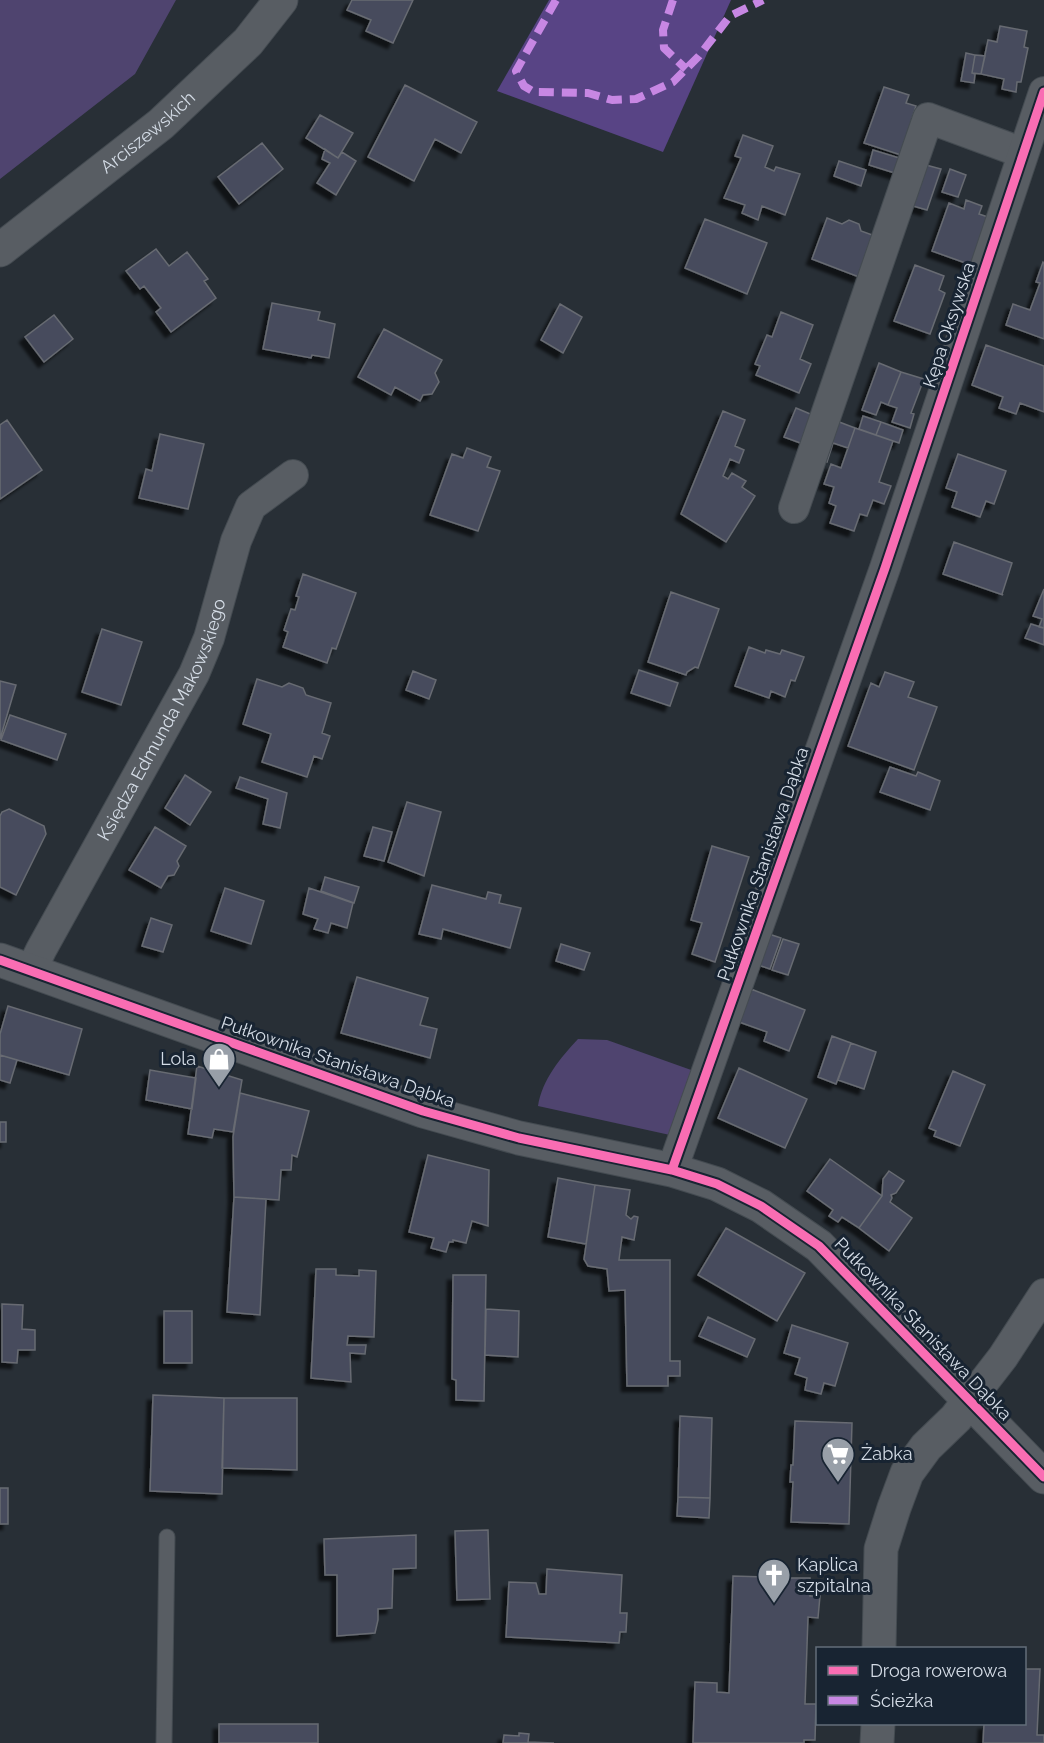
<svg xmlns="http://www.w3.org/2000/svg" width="1044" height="1743" font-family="Raleway,sans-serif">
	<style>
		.green { fill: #4f446f }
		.forest { fill: #584485 }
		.building { fill: #474c5d; stroke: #676b72; stroke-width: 1.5; filter: url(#shadow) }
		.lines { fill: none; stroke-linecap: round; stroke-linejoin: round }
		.service-casing { stroke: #444b51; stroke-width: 17 }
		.minor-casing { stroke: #444b51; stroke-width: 32 }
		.tertiary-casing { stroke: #444b51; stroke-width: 35 }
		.service { stroke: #585d63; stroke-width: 15 }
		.minor { stroke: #585d63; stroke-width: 30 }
		.tertiary { stroke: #585d63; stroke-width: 33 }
		.quiet { stroke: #c787e3; stroke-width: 8; stroke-dasharray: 15 8; stroke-linecap: butt }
		.cycleway-casing { stroke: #182432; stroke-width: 13 }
		.cycleway { stroke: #f96db3; stroke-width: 9 }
		.labels { text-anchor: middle; stroke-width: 6; stroke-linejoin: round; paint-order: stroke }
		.street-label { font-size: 18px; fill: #d4dce6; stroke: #182432 }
		.poi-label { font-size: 18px; fill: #d4dce6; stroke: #182432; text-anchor: start }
	</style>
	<defs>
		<filter id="shadow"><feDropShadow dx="-5.5" dy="5.5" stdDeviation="1.5" flood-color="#0009"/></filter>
	</defs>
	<rect width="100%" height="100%" fill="#282f36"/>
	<path class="green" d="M0,0H176L135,74L0,179Z
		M578,1039L607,1040L694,1071L670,1135L538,1106C542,1080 561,1057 578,1039Z"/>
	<path class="forest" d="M549,0H731L663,152L497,91Z"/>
	<path class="building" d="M352,0H413L393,43L366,31L371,20L347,10Z
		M1000,26L1027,31L1024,47L1028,48L1021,82H1017L1016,92L1002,89L1004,79L981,74L988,40L997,42Z
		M966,53L975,55L972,73L975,74L974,83L961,81Z
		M975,55L985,56L981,74L972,73Z
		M405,85L477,122L461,153L435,139L414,181L368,157Z
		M884,87L909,95L906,103L916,106L901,155L864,143Z
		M320,115L353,133L338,158L306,138Z
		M743,135L773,146L765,167L774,171L776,167L800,174L785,215L762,206L758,220L742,213L745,205L724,198L741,158L735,156Z
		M262,143L283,169L239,204L218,177Z
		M325,149L338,158L342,152L356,161L336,195L317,183L330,163L322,159Z
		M873,150L906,160L901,175L869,165Z
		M839,161L866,170L861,186L834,176Z
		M926,165L941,169L927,210L913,206Z
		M950,169L966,175L958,197L942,192Z
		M966,200L982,206L979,214L988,217L971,265L932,251L949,203L964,209Z
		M827,218L842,224L849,220L859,224L861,231L875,236L859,277L812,259Z
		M705,219L767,243L747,294L685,268Z
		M156,249L169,266L187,252L208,279L204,281L216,298L171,332L156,312L161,308L144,286L140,289L126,271Z
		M1043,262L1044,263V339L1006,325L1013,304L1030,310L1040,283L1036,282Z
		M915,265L944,276L939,290L945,293L930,334L894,321Z
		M272,303L320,312L318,320L335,324L329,358L312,355L311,358L263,349Z
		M560,304L582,317L563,353L541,340Z
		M781,312L813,325L800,359L811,364L799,393L756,375L760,366L755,364L767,335L772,337Z
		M54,315L73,339L44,362L25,337Z
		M384,329L442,360L435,373L439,382L432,394L423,395L420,401L395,387L391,395L358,377Z
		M986,345L1044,366V412L1020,403L1016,414L999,408L1003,397L972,385Z
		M879,363L901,372L888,405L881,402L876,415L862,410Z
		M901,372L924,379L911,413L914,414L910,428L892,422L897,408L888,405Z
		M796,408L815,416L803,444L784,437Z
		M723,411L745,420L735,446L744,450L739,463L730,459L723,476L728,479L732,473L746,481L742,487L755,496L726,542L681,514Z
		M863,416L881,422L876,435L859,429Z
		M7,420L42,470L0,499V425Z
		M834,420L855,428L848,448L833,443L827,462L821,460Z
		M881,422L903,430L899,443L876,435Z
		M855,428L893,441L879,482L891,486L884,504L873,500L867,516L860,514L854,531L830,523L836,506L829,503L834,487L824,484L831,464L841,468Z
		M160,434L204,444L188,509L139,498L146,469L152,471Z
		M467,448L491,457L487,467L500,471L478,531L430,515L452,454L463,458Z
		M958,454L1006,471L994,504L986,501L980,517L952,507L957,492L946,488Z
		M954,542L1012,563L1002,594L1003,595L943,574Z
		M303,574L356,593L336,649L332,648L327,663L283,647L288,632L284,630L291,609L295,610L299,597L296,596Z
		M1044,589V628L1039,627L1042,619L1033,616Z
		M671,592L719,609L698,668L695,667L687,672L686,675L648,662Z
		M1031,624L1044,628V645L1025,638Z
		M102,629L142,642L121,705L82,692Z
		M749,647L765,653L766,650L780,654L782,650L804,657L795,681L791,680L785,697L771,691L769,698L735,686Z
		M639,670L678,683L670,706L631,693Z
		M413,671L436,680L429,699L406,690Z
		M885,672L914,682L908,697L937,707L914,770L848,746L871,683L879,687Z
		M257,679L282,687L289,683L303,688L306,695L331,703L322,733L330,736L322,759L314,756L307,777L262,762L271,734L243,724Z
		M0,681L16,685L0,739Z
		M10,715L66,734L57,760L1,740Z
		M890,767L916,776L918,772L940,781L930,810L880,792Z
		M185,775L211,792L190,825L165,808Z
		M240,777L287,793L280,828L263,824L268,799L236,788Z
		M407,802L441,812L424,876L388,862Z
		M9,809L44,826L46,834L16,895L0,887V816L2,812Z
		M155,827L186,846L177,861L179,866L174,875L168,876L161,888L129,870Z
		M373,827L392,832L384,861L364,856Z
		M712,846L749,857L715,962L692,954L702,923L691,920Z
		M325,877L359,887L354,903L321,891Z
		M432,885L486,899L488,892L501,895L499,903L521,908L510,948L443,929L441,939L419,934Z
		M225,888L264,901L251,944L211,931Z
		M309,888L353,903L347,928L331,923L328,933L314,929L318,919L303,914Z
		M151,918L172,925L163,952L142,946Z
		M766,933L781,938L770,969L755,964Z
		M783,939L799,944L788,975L772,970Z
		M561,944L590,953L584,970L556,961Z
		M357,977L428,998L420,1025L437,1029L430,1058L341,1033Z
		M751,989L805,1010L789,1051L764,1041L767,1032L739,1022Z
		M8,1006L82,1029L69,1075L0,1055V1034Z
		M832,1036L851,1043L836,1084L818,1077Z
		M851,1043L876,1052L864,1089L838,1080Z
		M0,1055L17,1060L10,1083L0,1080Z
		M197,1066L242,1080L233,1132L214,1129L212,1138L188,1134Z
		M739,1068L807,1099L785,1148L718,1118Z
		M150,1070L196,1078L192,1109L146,1100Z
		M953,1071L985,1085L960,1146L934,1136L936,1131L929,1128Z
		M240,1093L309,1111L297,1157L292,1155L291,1170H281L279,1200L234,1197L233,1137Z
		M0,1122H6V1142H0Z
		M428,1155L489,1170L488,1226L472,1221L466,1243L453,1240V1242H449L446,1252L431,1248L434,1238L409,1232Z
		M830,1159L882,1196L859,1228L842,1217L838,1222L829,1216L833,1210L807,1191Z
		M889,1171L904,1181L896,1193L891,1195L892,1198L890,1202L912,1218L889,1251L859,1228L882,1196L883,1179Z
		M558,1178L595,1185L586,1244L548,1237Z
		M595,1185L630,1190L626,1215L631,1219L634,1216L638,1217L634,1240L622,1237L619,1260H670V1361H680V1376H668V1386H627L625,1290L609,1291L607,1269L588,1266L584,1259Z
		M234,1197L266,1199L260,1315L227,1312Z
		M726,1228L805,1273L777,1321L698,1275Z
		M316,1269H336V1275L359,1276V1270L376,1271L374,1337L348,1336L347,1345H366L365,1354L350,1353L351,1382L311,1378Z
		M453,1275H486L484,1401L456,1400V1380L452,1379Z
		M2,1304L23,1305L22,1329L35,1330V1350H18L17,1363L2,1362Z
		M486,1309L519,1311L518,1357L485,1355Z
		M164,1311H192V1363H164Z
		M708,1317L755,1339L747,1357L699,1336Z
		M792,1325L848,1343L835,1386L824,1383L821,1394L805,1390L807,1378L795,1374L800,1358L784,1353Z
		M153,1395L224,1398L222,1494L150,1491Z
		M224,1398H297V1470L222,1468Z
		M680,1416L712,1418L710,1498L678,1497Z
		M795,1421L852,1423L849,1524L791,1522L793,1482H790L791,1465H793Z
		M0,1488H8V1524H0Z
		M678,1497L710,1498L709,1518L677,1516Z
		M488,1530L490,1599L457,1600L455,1531Z
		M416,1535V1568L393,1569L392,1608L378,1609V1620L375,1633L337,1636V1575H325L324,1539Z
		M547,1569L622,1575L620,1613H627L626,1632H620L619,1643L506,1637L509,1582L536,1583L539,1594H546Z
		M766,1573L782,1574V1578H810V1596H820L818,1618L808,1617L805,1704H816L815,1740H804V1743H693L695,1682L717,1683V1692L729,1693L733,1576L766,1577Z
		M1024,1669H1040L1037,1735H1044V1743H983L984,1724H1024Z
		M219,1724H318V1743H219Z
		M519,1733L529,1734L528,1742L554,1743H503L504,1735L519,1736Z"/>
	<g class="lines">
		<defs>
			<path id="service" d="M164,1743L167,1537"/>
			<g id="minor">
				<path d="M794,508L928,118L1023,153"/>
				<path id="s1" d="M31,971L41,950L194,674L209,638L236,541L251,506L293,475"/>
				<path d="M672,1170L885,568L1044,92"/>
				<path d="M969,1401L1003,1357L1044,1294"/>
			</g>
			<g id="tertiary">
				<path id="s2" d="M0,250L161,124L248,42L281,0"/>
				<path d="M0,960L423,1111L519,1138L672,1170L717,1184L761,1206L819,1246L1044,1477"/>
				<path d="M879,1648L881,1549L894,1508L907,1473L926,1447L956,1418L969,1401"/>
				<path d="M877,1743L878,1724"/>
			</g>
		</defs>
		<use href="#service" class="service-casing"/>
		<use href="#minor" class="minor-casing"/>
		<use href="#tertiary" class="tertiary-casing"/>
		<use href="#service" class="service"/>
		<use href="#minor" class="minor"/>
		<use href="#tertiary" class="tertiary"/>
		<path class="quiet" d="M556,0L516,71L524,86L534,92L588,93L612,100L636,99L673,82L699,56L730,16L763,0
			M673,0L663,30L664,48L686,69"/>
		<defs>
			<path id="cycleway" d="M0,960L423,1111L519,1138L672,1170L717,1184L761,1206L819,1246L1044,1477
				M672,1170L885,568L1044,92"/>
		</defs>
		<use href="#cycleway" class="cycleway-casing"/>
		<use href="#cycleway" class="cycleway"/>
	</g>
	<defs>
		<symbol id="shop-pin" viewBox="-11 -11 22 30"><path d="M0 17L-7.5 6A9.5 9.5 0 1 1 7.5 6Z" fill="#989fa8" stroke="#182432"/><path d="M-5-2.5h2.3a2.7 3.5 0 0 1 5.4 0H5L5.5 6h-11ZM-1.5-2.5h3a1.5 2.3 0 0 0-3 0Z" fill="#fff"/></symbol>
		<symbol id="supermarket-pin" viewBox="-11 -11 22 30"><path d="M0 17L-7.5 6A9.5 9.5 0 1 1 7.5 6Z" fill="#989fa8" stroke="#182432"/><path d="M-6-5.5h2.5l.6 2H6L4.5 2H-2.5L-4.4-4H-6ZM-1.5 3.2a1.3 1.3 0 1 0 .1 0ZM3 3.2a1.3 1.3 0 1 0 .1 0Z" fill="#fff"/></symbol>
		<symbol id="church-pin" viewBox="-11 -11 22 30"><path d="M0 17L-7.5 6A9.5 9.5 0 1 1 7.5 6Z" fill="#989fa8" stroke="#182432"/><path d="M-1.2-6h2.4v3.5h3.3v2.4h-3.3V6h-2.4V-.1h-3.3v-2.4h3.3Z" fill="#fff"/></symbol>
	</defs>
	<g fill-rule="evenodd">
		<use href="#shop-pin" x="200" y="1040" width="38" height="52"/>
		<use href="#supermarket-pin" x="819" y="1435" width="38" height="52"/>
		<use href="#church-pin" x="755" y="1556" width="38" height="52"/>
	</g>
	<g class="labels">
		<g class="street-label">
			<text dy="6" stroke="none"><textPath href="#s2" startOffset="189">Arciszewskich</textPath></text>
			<text transform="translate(949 325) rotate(-72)" y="6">Kępa Oksywska</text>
			<text dy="6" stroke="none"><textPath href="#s1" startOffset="284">Księdza Edmunda Makowskiego</textPath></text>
			<text transform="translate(763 864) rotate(-71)" y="6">Pułkownika Stanisława Dąbka</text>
			<text transform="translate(338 1062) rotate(19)" y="6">Pułkownika Stanisława Dąbka</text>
			<text transform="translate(923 1329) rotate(46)" y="6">Pułkownika Stanisława Dąbka</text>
		</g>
		<g class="poi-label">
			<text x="196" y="1065" text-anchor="end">Lola</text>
			<text x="861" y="1460">Żabka</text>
			<text x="797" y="1571">Kaplica<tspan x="797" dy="21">szpitalna</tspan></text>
		</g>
	</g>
	<rect x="816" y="1647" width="210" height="78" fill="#182432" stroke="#636e7a" stroke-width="1.5"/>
	<rect x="828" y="1666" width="30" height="9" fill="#f96db3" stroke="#636e7a" stroke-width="1.5"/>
	<text x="870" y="1677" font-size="18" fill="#d4dce6">Droga rowerowa</text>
	<rect x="828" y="1696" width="30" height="9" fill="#c787e3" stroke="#636e7a" stroke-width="1.5"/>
	<text x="870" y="1707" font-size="18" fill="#d4dce6">Ścieżka</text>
</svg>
